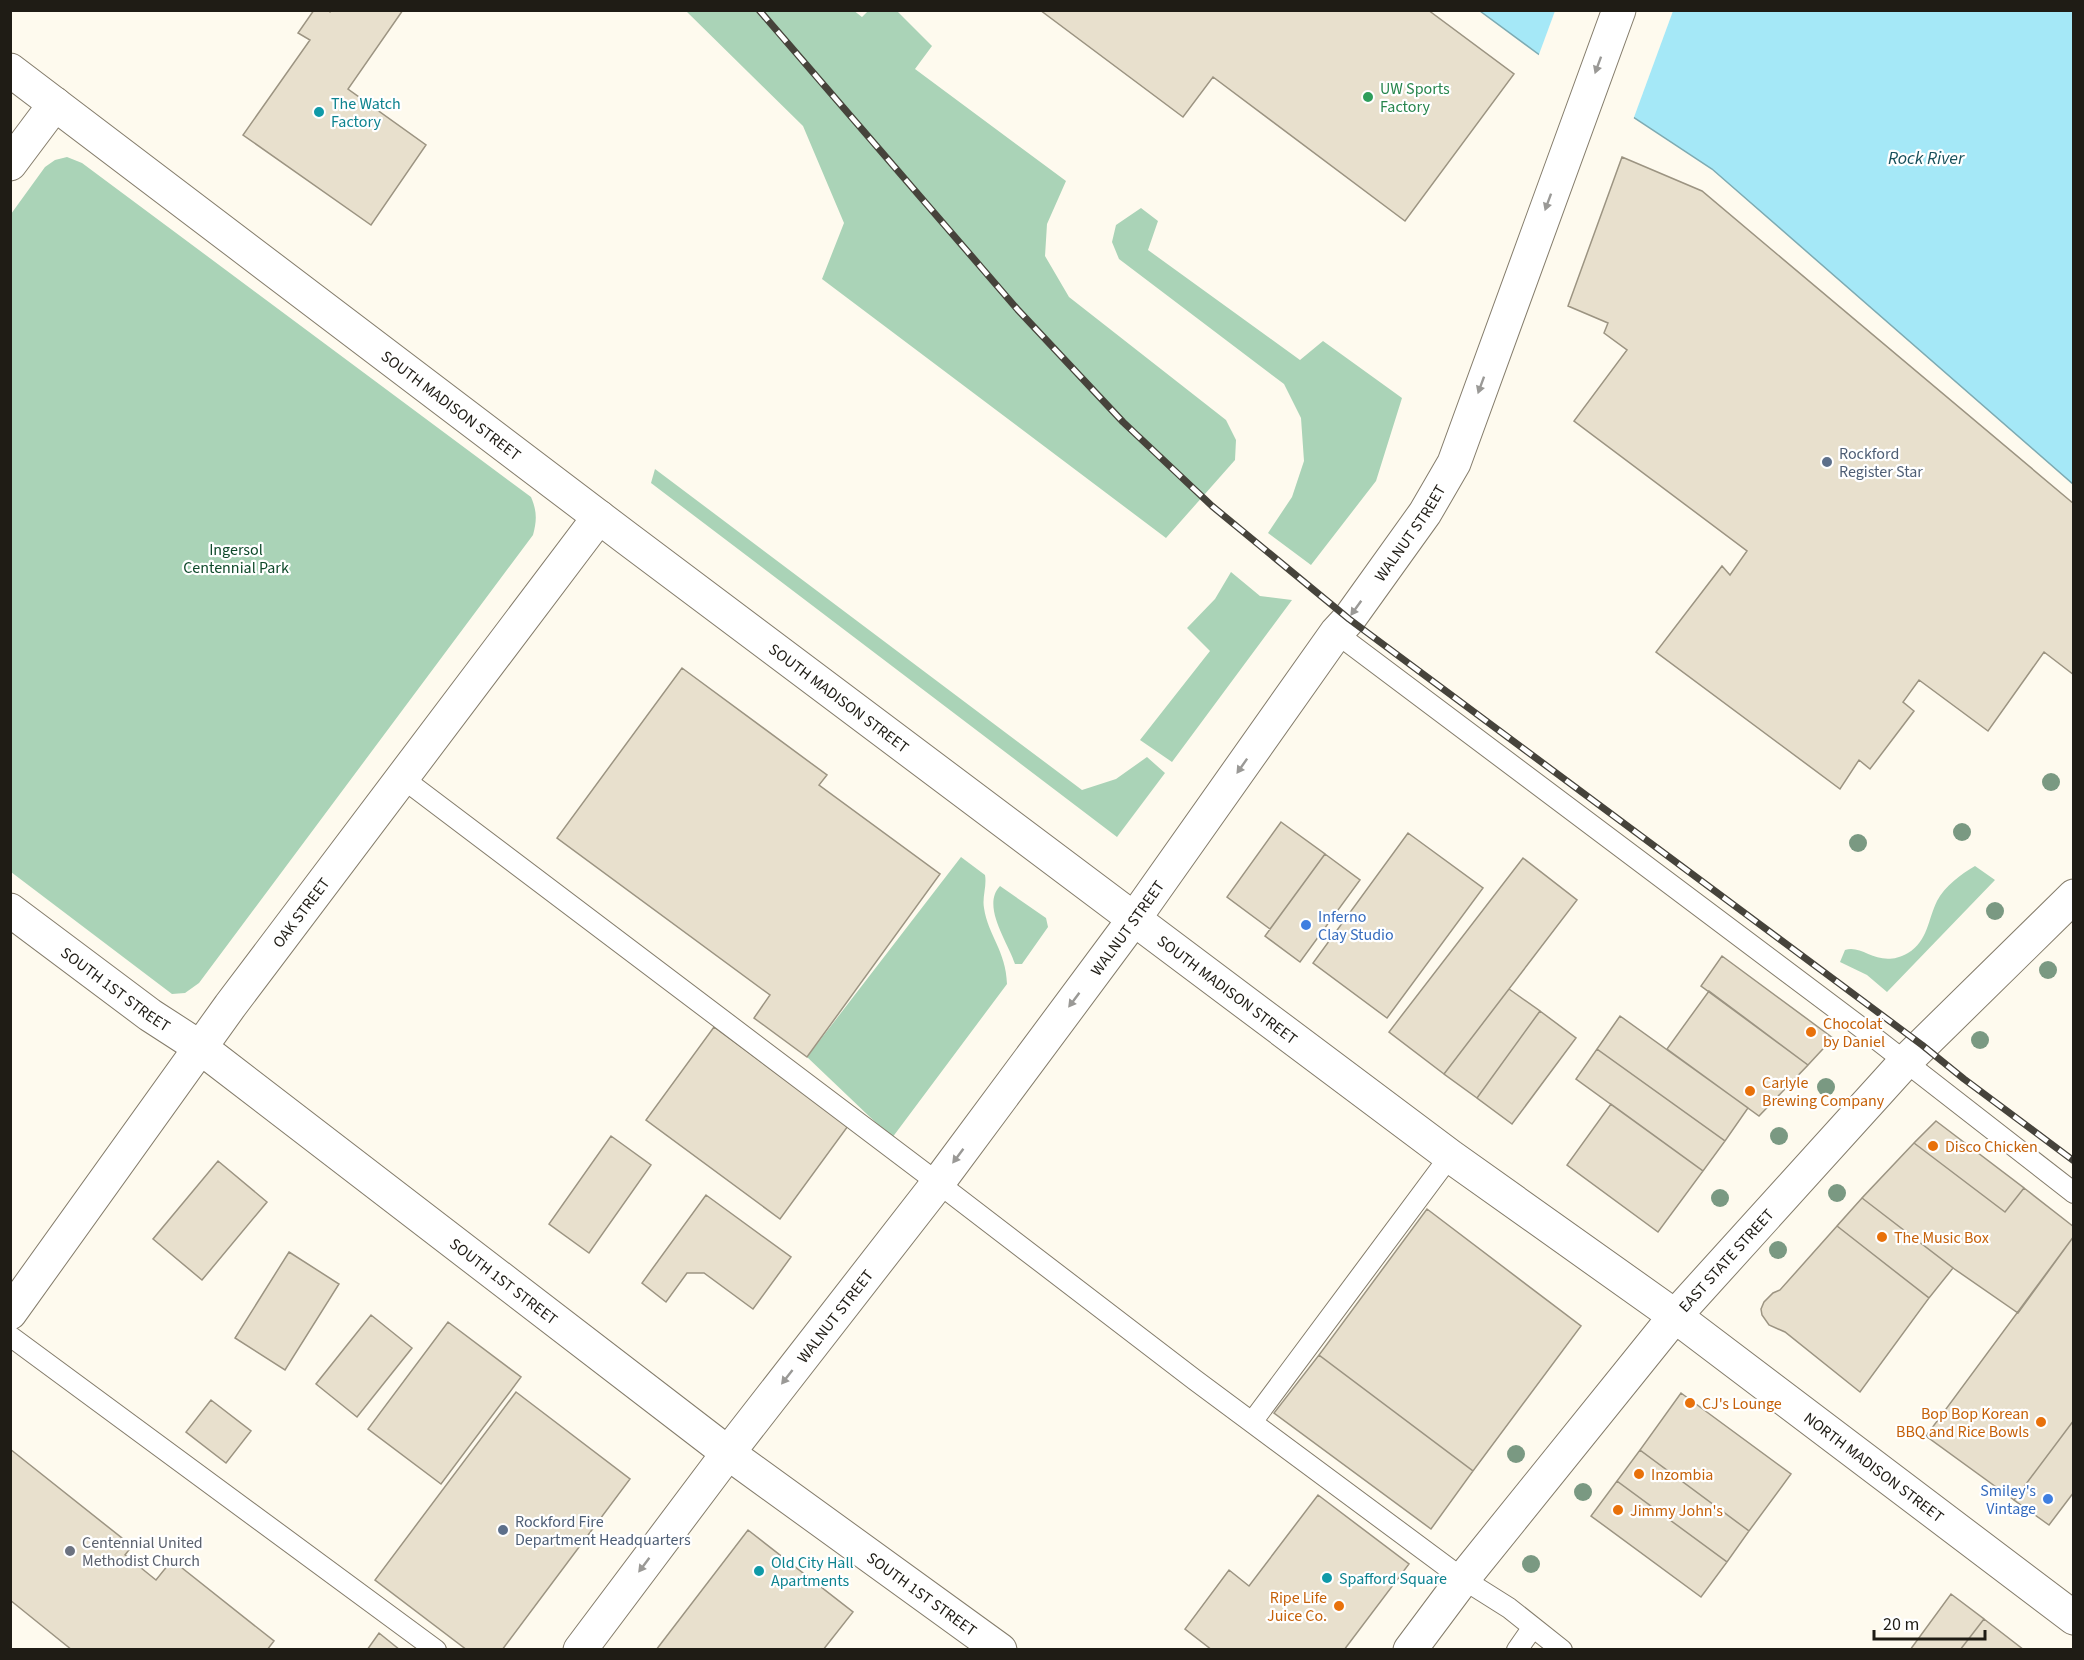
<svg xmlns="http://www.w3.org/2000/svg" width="2084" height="1660" font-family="'Source Sans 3',sans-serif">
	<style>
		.green { fill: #aad3b7 }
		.water { fill: #a5e8f7; stroke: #7dabb3; stroke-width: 1.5 }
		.pier { fill: #fefaee }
		.building { fill: #e8e0cd; stroke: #9c9482; stroke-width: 1.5 }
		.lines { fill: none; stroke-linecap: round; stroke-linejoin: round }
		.lane-casing { stroke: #847c6b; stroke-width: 22 }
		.street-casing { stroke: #847c6b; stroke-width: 35 }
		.secondary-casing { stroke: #847c6b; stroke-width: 35 }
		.primary-casing { stroke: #847c6b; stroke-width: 35 }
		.lane { stroke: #fff; stroke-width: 20 }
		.street { stroke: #fff; stroke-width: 33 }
		.secondary { stroke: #fff; stroke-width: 33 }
		.primary { stroke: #fff; stroke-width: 33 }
		.rail-casing { stroke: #46433b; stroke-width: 7 }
		.rail { stroke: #fff; stroke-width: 4.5; stroke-dasharray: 14; stroke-linecap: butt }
		.tree { fill: #7a9982 }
		.oneway { fill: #9a9996 }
		.leisure-dot { fill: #2e9e5b; stroke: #fff; stroke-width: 2 }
		.culture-dot { fill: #0f9aa8; stroke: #fff; stroke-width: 2 }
		.service-dot { fill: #5c6f8a; stroke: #fff; stroke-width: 2 }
		.shop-dot { fill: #3f7fe0; stroke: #fff; stroke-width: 2 }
		.food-dot { fill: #e8710a; stroke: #fff; stroke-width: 2 }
		.worship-dot { fill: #6b7280; stroke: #fff; stroke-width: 2 }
		.labels { text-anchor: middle; stroke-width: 4.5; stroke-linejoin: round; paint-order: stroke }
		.leisure-label { font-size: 16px; fill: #27864d; stroke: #fff; text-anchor: start }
		.culture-label { font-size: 16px; fill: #0d838f; stroke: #fff; text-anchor: start }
		.street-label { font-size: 16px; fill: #1f1c15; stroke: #fff }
		.service-label { font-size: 16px; fill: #4e5e75; stroke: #fff; text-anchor: start }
		.park-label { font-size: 16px; fill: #0e492a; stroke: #fff }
		.shop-label { font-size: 16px; fill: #366cbe; stroke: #fff; text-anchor: start }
		.food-label { font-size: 16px; fill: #c56008; stroke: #fff; text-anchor: start }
		.worship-label { font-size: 16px; fill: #5b616d; stroke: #fff; text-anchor: start }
		.water-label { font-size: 18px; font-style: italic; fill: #18515c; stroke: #fff }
	</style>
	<rect width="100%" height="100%" fill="#fefaee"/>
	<path class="green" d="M853,10L862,17L868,11H897L932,46L915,69L1066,181L1047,224L1045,256L1069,297L1226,420L1236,440L1235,460L1166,538L822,279L844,223L803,126L686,11Z
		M67,157L82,163L531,497C537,511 537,520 533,535L199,983L185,993L172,994L11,872V214L45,167L55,160Z
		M1141,208L1158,221L1148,250L1300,360L1323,341L1402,398L1376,481L1311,565L1268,533L1292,497L1304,461L1301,418L1284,384L1119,259L1112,242L1116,225Z
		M655,469L1082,790L1116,779L1147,757L1165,773L1117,837L651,483Z
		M1231,572L1260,596L1292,600L1172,762L1140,740L1210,651L1187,628L1215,599Z
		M961,857L985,875C987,886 982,897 984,908C988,935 1006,951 1007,984L892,1138L807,1057Z
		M1975,866L1995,880L1887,992L1867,975L1840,962L1845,950C1864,944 1878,970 1908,953C1928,941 1928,919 1937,901C1945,886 1961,874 1975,866Z
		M1000,886L1046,918L1048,927L1022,964H1015C1008,942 981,906 1000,886Z"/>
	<path class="water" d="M1480,11H2073V484L1712,169L1545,59Z"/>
	<path class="pier" d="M1555,11H1673L1633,120L1538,57Z"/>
	<path class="building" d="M314,10H327L330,12L331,10H403L348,89L426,145L371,225L243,135L310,40L298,33Z
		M1040,10H1428L1514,74L1405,221L1213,77L1183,117Z
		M1622,157L1702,191L2074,504V675L2044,652L1988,731L1919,680L1903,702L1914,711L1870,769L1859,760L1840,789L1656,652L1722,566L1730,575L1747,551L1574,421L1627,350L1604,333L1608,323L1568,306Z
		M682,668L827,775L819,785L940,874L807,1057L754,1018L770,995L557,838Z
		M1281,822L1325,854L1270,929L1227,897Z
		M1408,833L1483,888L1387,1018L1313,963Z
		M1325,854L1360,880L1300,962L1265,936Z
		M1523,858L1577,900L1444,1074L1389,1032Z
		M1722,956L1833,1038L1808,1065L1701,986Z
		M1509,989L1540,1011L1477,1098L1444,1074Z
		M1709,991L1808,1065L1759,1116L1667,1049Z
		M1540,1011L1576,1038L1512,1124L1477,1098Z
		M1620,1016L1748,1108L1725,1141L1597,1049Z
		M714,1027L848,1126L780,1219L646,1120Z
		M1597,1049L1725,1141L1703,1171L1576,1079Z
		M1611,1104L1703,1171L1658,1232L1567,1165Z
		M1936,1121L2024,1188L2005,1212L1914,1143Z
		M611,1136L651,1165L589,1253L549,1224Z
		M1914,1143L2005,1212L2024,1188L2074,1227V1236L2018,1313L1953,1268L1862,1198Z
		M218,1161L267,1202L202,1280L153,1239Z
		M706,1195L791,1257L753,1309L704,1273H687L666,1302L642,1283Z
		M1862,1198L1953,1268L1929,1298L1837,1226Z
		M1427,1209L1581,1326L1473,1471L1319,1355Z
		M1837,1226L1929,1298L1860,1392L1785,1332L1769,1325L1762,1315L1761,1309L1764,1302L1773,1293L1780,1290Z
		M2074,1236V1420L2014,1500L1926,1436Z
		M289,1252L339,1284L285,1370L235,1338Z
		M371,1315L412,1348L357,1417L316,1384Z
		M448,1322L521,1377L441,1484L368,1429Z
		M1319,1355L1473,1471L1431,1529L1274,1413Z
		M516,1392L630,1479L502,1650H467L375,1580Z
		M1681,1393L1791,1474L1749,1531L1640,1450Z
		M211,1400L251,1431L226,1463L186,1432Z
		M2074,1420V1492L2049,1525L2014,1500Z
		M10,1449L132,1546L125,1555L156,1580L172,1560L274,1641L267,1650H72L10,1600Z
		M1640,1450L1749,1531L1727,1562L1617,1481Z
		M1617,1481L1727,1562L1701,1597L1591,1516Z
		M1318,1495L1409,1564L1344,1650H1212L1185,1629L1229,1570L1249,1586Z
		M748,1530L853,1612L823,1650H656Z
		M1951,1594L1984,1619L1960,1650H1910Z
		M1984,1619L2024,1650H1960Z
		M379,1633L400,1650H367Z"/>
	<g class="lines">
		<defs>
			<path id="lane" d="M1336,633L1871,1035L2074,1193
				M401,777L938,1183L1195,1380L1463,1579L1509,1608L1562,1650
				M10,1336L436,1650
				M1252,1422L1450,1156
				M1517,1650L1533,1627"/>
			<g id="street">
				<path id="s1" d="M10,70L628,539L1134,919"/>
				<path d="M10,164L55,104"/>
				<path id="s2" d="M10,910L150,1015L201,1048L728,1453L1000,1650"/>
				<path id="s3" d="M10,1313L230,1006L599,517"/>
			</g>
			<g id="secondary">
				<path id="s4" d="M1134,919L1450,1156L1675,1316L2074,1618"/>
				<path id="s5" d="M1410,1650L1463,1579L1675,1316L1905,1062L2074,896"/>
			</g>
			<g id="primary">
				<path id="s6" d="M580,1650L728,1453L938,1183L1134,919L1336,633L1349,619L1425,513L1454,463L1619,10"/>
			</g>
		</defs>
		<use href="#lane" class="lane-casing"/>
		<use href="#street" class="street-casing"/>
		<use href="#secondary" class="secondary-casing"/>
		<use href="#primary" class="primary-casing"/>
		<use href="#lane" class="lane"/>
		<use href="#street" class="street"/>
		<use href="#secondary" class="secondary"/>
		<use href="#primary" class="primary"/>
		<defs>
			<path id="rail" d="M759,10L1018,310L1123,422L1212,506L1349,619L1922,1045L1964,1079L2074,1161"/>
		</defs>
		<use href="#rail" class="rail-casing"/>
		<use href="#rail" class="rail"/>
	</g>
	<g class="tree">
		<circle cx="2051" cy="782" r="9"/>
		<circle cx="1962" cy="832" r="9"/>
		<circle cx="1858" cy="843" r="9"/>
		<circle cx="1995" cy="911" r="9"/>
		<circle cx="2048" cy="970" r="9"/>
		<circle cx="1980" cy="1040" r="9"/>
		<circle cx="1826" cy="1087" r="9"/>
		<circle cx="1779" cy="1136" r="9"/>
		<circle cx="1837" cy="1193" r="9"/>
		<circle cx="1720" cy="1198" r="9"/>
		<circle cx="1778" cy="1250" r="9"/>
		<circle cx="1516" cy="1454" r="9"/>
		<circle cx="1583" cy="1492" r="9"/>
		<circle cx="1531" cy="1564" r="9"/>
	</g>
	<defs><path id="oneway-solid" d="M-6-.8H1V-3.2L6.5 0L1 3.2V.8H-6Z" transform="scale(1.5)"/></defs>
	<g class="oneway">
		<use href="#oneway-solid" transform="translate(1598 65) rotate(110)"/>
		<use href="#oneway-solid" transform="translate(1548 202) rotate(110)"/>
		<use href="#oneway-solid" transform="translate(1481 385) rotate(110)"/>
		<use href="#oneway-solid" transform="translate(1356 608) rotate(126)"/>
		<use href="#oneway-solid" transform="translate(1242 766) rotate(125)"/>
		<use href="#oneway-solid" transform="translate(1074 1000) rotate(127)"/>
		<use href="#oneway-solid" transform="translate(958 1156) rotate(127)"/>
		<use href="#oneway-solid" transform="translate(787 1377) rotate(128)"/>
		<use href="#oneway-solid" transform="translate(644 1565) rotate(127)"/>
	</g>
	<circle class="leisure-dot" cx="1368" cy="97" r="6"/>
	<g class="culture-dot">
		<circle cx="319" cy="112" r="6"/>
		<circle cx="759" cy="1571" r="6"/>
		<circle cx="1327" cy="1578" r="6"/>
	</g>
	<g class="service-dot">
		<circle cx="1827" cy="462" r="6"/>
		<circle cx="503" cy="1530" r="6"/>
	</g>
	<g class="shop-dot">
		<circle cx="1306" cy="925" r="6"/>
		<circle cx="2048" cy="1499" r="6"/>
	</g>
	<g class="food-dot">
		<circle cx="1811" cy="1032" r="6"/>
		<circle cx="1750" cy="1091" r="6"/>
		<circle cx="1933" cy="1146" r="6"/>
		<circle cx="1882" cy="1237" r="6"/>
		<circle cx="1690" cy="1403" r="6"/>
		<circle cx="2041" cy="1422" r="6"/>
		<circle cx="1639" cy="1474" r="6"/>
		<circle cx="1618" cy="1510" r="6"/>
		<circle cx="1339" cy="1606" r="6"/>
	</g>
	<circle class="worship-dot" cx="70" cy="1551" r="6"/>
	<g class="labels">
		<g class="leisure-label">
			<text x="1380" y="94">UW Sports<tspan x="1380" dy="18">Factory</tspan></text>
		</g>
		<g class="culture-label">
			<text x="331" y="109">The Watch<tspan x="331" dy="18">Factory</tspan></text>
			<text x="771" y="1568">Old City Hall<tspan x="771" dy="18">Apartments</tspan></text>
			<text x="1339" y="1584">Spafford Square</text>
		</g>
		<g class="street-label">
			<text dy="6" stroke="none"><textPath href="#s1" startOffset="554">SOUTH MADISON STREET</textPath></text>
			<text dy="6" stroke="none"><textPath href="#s6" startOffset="1392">WALNUT STREET</textPath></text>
			<text dy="6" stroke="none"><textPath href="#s1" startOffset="1040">SOUTH MADISON STREET</textPath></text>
			<text dy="6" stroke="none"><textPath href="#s3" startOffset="495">OAK STREET</textPath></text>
			<text dy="6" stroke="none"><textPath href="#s6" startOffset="906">WALNUT STREET</textPath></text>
			<text dy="6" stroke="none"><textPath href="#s2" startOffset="132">SOUTH 1ST STREET</textPath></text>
			<text dy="6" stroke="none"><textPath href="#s4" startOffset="117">SOUTH MADISON STREET</textPath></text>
			<text dy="6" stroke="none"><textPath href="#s5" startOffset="502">EAST STATE STREET</textPath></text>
			<text dy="6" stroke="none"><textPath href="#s2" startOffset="618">SOUTH 1ST STREET</textPath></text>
			<text dy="6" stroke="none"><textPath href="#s6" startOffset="420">WALNUT STREET</textPath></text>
			<text dy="6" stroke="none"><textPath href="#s4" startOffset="921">NORTH MADISON STREET</textPath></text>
			<text dy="6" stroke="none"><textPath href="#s2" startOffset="1140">SOUTH 1ST STREET</textPath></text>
		</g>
		<g class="service-label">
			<text x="1839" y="459">Rockford<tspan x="1839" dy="18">Register Star</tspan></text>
			<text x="515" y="1527">Rockford Fire<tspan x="515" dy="18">Department Headquarters</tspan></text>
		</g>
		<g class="park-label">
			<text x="236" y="555">Ingersol<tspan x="236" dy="18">Centennial Park</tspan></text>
		</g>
		<g class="shop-label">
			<text x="1318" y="922">Inferno<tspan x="1318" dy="18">Clay Studio</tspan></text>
			<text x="2036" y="1496" text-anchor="end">Smiley's<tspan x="2036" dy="18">Vintage</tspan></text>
		</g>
		<g class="food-label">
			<text x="1823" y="1029">Chocolat<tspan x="1823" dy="18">by Daniel</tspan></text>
			<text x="1762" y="1088">Carlyle<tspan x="1762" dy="18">Brewing Company</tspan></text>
			<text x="1945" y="1152">Disco Chicken</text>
			<text x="1894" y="1243">The Music Box</text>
			<text x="1702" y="1409">CJ's Lounge</text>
			<text x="2029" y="1419" text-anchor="end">Bop Bop Korean<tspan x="2029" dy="18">BBQ and Rice Bowls</tspan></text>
			<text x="1651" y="1480">Inzombia</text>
			<text x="1630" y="1516">Jimmy John's</text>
			<text x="1327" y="1603" text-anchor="end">Ripe Life<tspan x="1327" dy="18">Juice Co.</tspan></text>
		</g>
		<g class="worship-label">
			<text x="82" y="1548">Centennial United<tspan x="82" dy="18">Methodist Church</tspan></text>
		</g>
		<g class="water-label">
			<text x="1926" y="164">Rock River</text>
		</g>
	</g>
	<rect width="2084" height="1660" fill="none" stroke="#1f1c15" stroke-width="24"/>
	<path d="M1874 1630v9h111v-9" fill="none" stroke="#1f1c15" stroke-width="3"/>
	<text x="1883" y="1630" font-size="18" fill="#1f1c15" stroke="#ffffff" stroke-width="4.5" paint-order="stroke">20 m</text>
</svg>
